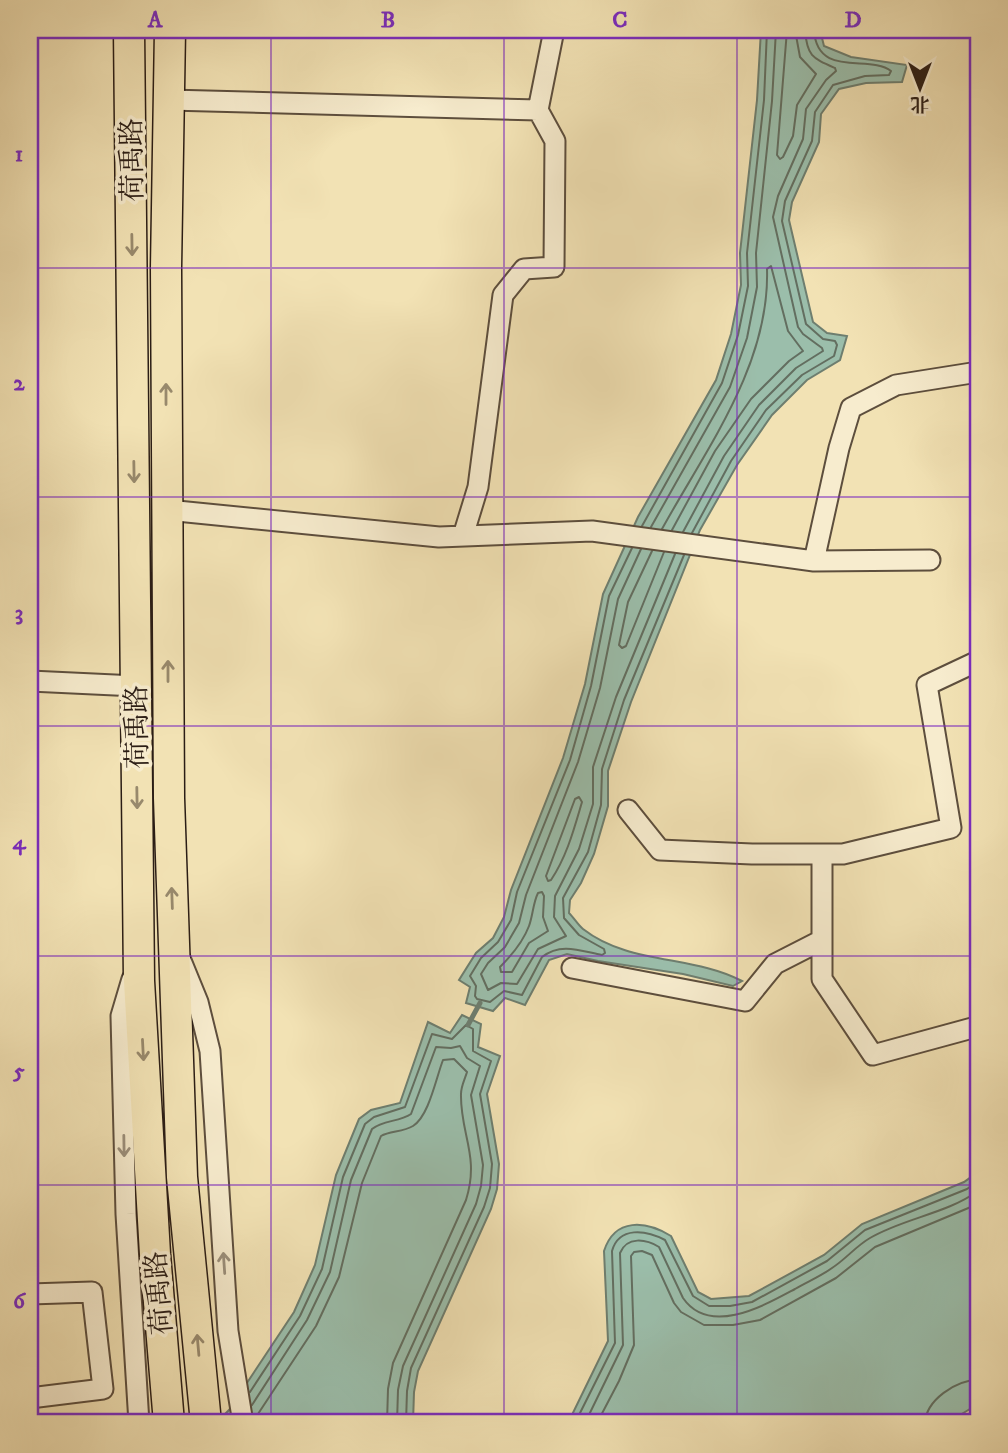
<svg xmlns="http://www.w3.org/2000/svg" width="1008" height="1453" font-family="'IM FELL DW Pica','Noto Serif SC',serif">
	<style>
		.water { fill: #9bbeab; stroke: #6e7e6f; stroke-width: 2 }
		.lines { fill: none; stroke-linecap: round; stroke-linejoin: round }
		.shore { stroke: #636e60; stroke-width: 2 }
		.stream { stroke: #6e7e6f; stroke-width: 5 }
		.minor-casing { stroke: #5d4e3d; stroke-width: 23 }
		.primary-casing { stroke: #2b1d15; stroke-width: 33 }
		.minor { stroke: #f7ecce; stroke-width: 19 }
		.primary { stroke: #f2e2b4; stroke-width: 30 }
		.oneway { stroke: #98896c }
		.oneway2 { stroke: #9b8f7b }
		.grid { fill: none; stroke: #7b2cbf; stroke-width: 2; stroke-opacity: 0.55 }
		.labels { text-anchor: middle; stroke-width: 7; stroke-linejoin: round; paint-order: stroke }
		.street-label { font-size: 28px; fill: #2b1d15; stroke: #f7ecce }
		.neatline { fill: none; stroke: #7b2cbf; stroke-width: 2.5 }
		.grid-label { font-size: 23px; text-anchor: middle; font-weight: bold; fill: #7b2cbf }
	</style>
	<rect width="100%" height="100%" fill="#f2e2b4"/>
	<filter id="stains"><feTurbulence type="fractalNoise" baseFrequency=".00286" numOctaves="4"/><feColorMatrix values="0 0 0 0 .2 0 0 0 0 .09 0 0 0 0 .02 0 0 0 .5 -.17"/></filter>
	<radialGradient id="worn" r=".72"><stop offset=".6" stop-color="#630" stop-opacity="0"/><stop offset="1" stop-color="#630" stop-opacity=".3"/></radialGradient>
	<path class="water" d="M761,30H820L824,46L851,57L907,65L902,82L866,83L839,89L821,114L819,142L792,202L789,220L813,322L827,333L847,336L840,360L807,380L772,415L737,465L700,530L631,702L608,771V806L594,854L581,883L570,900L569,913C574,918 578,925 583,929C629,965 693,955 742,981L733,986L683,974L598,961L567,954L549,960L525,1005L505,998L493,1011L466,1003L470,987L459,980L476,953L493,938L504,917L511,890L563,758L585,684L603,594L638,517L716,380L731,334L741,285L740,253L757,100Z
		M462,1015L481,1024L478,1047L500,1056L487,1094L499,1164L497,1189L491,1209L418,1371L414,1392L413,1423H216L229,1410L294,1312L315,1265L336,1175L359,1119L371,1110L400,1103L428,1022L450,1033Z
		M978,1172V1404L947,1423H568L608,1341L604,1251C615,1217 646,1221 671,1236L698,1292L711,1299L749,1296L824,1255L862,1224L964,1182Z"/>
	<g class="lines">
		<path class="shore" d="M787,30L777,155L780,159L783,157L793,136L797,105L816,74L800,57L795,30
			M642,526L722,383L738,335L748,286L747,253L764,100L767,30
			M651,527L730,387L747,338L757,287L756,253L772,101L776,30
			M662,529C706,449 770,365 767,269L771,266L788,331L803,351L789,361L751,399L715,451L672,530
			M683,532L724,456L759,405L796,368L823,351L822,348L803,334L798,327L773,217L778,196L803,139L806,109L826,80L836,71L835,68C812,58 807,56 805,30
			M692,533L731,461L766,410L802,375L834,356L837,345L835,341L823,339L806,324L782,221L785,201L812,141L815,112L833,85L865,76L889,75L891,71C870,54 817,79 814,30
			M632,548L609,596L591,686L570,760L517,892L511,920L498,942L481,958L470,976L476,986L475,996L477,999L490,1002L504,991L522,995L542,957C561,942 581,951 602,955L605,953L604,949L579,935L564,918L563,898L588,852L601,805L602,769L624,700L684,555
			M641,549L618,599L600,688L578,762L526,895L519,923L505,947L488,963L481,974L488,990L501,983L517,984L538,949L566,936L554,917L555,896L579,849L593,804V767L616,697L675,554
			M652,551L628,602L619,645L622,648L626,646L664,552
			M579,797L582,802C574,829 567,856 551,880L548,881L546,876L575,799Z
			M542,892L544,896L543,917L548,931L529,943L512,972H501L500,967C512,955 523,942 529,926C533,915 533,903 538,893Z
			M250,1392L300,1316L322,1269L343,1177L365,1124L374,1117L405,1107L432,1034L452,1039L466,1025L473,1029V1051L491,1061L480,1094L492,1164L490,1188L484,1207L411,1368L407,1391L406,1423
			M252,1405L307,1320L330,1272L351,1180L372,1129C383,1120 399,1122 411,1114L436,1047L451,1048L460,1046L467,1058L480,1066L471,1095L483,1165L481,1186L476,1204L403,1366L398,1390L397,1423
			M254,1420L316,1326L339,1277L362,1183L381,1136C390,1131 403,1132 413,1126C429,1116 436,1078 443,1060L454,1059L467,1072C465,1079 461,1086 461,1094C460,1134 480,1156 466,1200L393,1363L388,1389L387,1423
			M575,1423L615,1343L612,1251C619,1226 646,1230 665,1240L693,1296L709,1306H730L752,1302L827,1261L865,1230L967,1189L978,1181
			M585,1423L623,1345L620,1253C627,1236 646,1239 659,1247L683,1298C710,1337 765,1305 795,1289C807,1282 821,1276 832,1268C846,1259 856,1246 870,1238C904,1218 946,1214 978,1191
			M597,1423L619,1381L634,1345L631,1256L634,1252L642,1251L652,1255L674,1303L681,1312L704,1325H733L760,1320L836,1278L875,1247L978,1204
			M925,1423C926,1400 956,1380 978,1380"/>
		<path class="stream" d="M468,1025L480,1003"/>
		<defs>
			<path id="minor" d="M169,100L538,110
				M167,510L439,537L592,531L814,561L930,560
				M463,536L478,487L503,295L524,269L554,267L555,141L538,110L554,30
				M814,561L839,448L851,408L896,385L978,372
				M30,681L136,686
				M628,810L660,850L752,854H843L951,828L927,685L978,661
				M822,854V979L873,1055L976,1027
				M180,958L198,1002L210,1051L228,1331L243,1423
				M572,968L745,1001L775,964L822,940
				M132,979L121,1016L126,1214L139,1423
				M30,1294L92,1292L103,1389L30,1398"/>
			<path id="primary" d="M129,30L139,981L155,1254L169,1423
				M170,30L166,268L169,798L182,1177L206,1423"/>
		</defs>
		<use href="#minor" class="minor-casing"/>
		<use href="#primary" class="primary-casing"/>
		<use href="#minor" class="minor"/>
		<use href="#primary" class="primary"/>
	</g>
	<defs><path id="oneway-shaft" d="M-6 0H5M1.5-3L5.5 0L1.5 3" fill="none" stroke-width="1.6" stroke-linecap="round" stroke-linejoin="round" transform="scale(1.75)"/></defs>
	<g class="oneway">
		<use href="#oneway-shaft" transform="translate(132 245) rotate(89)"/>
		<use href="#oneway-shaft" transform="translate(166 394) rotate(-90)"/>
		<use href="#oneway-shaft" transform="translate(134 472) rotate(89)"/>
		<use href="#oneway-shaft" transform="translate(168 671) rotate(-90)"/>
		<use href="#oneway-shaft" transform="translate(137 798) rotate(89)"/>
		<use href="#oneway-shaft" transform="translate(172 898) rotate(-92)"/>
		<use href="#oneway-shaft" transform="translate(143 1050) rotate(87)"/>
		<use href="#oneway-shaft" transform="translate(198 1345) rotate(-95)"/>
	</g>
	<g class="oneway2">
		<use href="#oneway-shaft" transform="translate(124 1146) rotate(89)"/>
		<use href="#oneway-shaft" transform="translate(224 1263) rotate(-94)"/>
	</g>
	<path class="grid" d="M271,30V1423M504,30V1423M737,30V1423M30,268H978M30,497H978M30,726H978M30,956H978M30,1185H978"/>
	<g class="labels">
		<g class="street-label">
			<text transform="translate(131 160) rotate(-91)" y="10">荷禹路</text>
			<text transform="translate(136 727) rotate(-91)" y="10">荷禹路</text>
			<text transform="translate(158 1293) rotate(-95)" y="10">荷禹路</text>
		</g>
	</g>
	<rect width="1008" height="1453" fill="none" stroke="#f2e2b4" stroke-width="77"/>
	<g transform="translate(920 88) rotate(180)" stroke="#f7ecce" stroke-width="5" paint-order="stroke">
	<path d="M0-5L12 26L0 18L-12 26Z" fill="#2b1d15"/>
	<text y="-10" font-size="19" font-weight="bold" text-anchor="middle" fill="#2b1d15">北</text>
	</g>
	<rect x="38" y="38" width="932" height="1376" class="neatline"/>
	<g class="grid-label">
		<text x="155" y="27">A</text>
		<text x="388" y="27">B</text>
		<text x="620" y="27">C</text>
		<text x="853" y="27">D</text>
		<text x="19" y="161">1</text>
		<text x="19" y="390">2</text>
		<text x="19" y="620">3</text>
		<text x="19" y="849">4</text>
		<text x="19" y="1078">5</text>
		<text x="19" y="1308">6</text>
	</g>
	<rect width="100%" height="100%" filter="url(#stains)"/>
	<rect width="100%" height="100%" fill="url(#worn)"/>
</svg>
